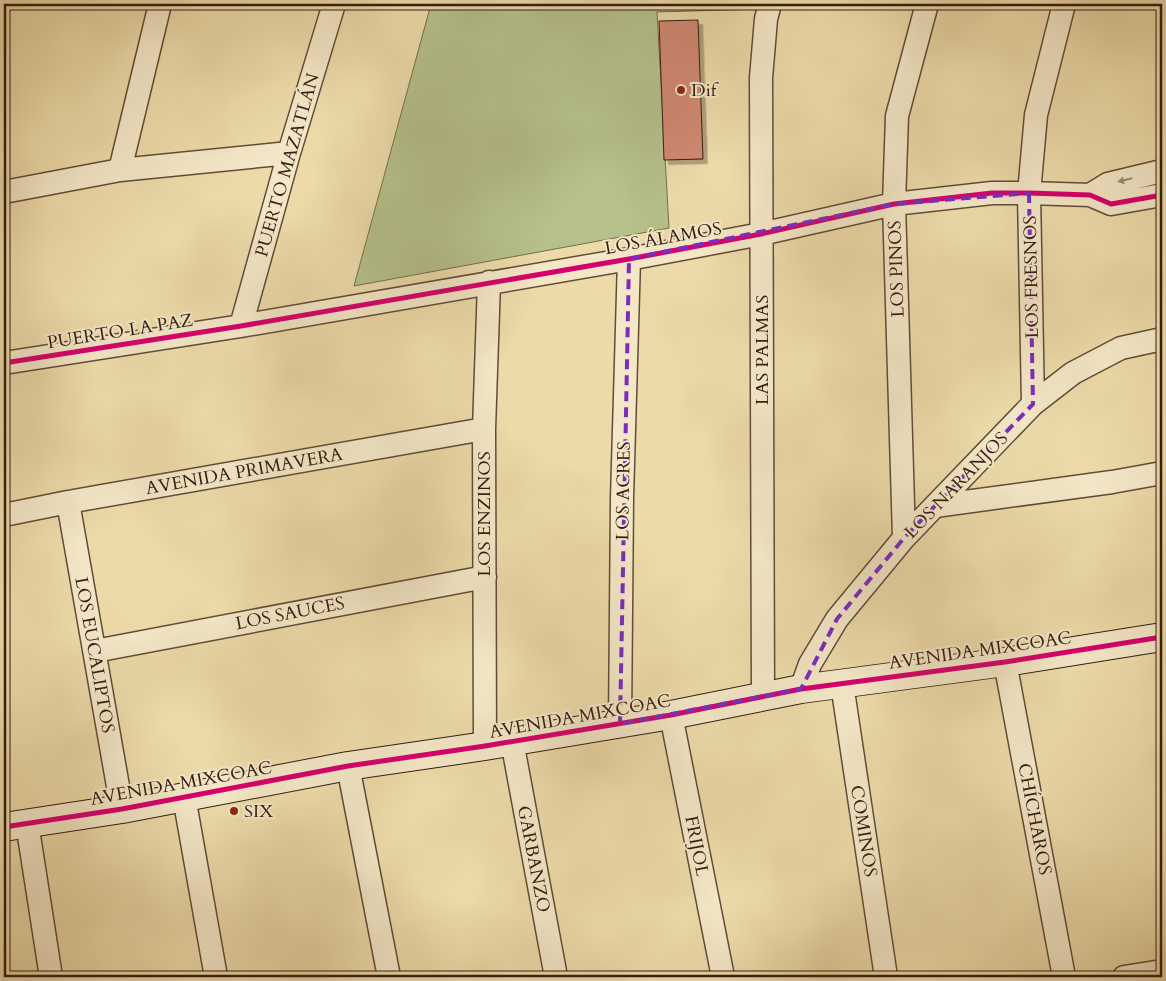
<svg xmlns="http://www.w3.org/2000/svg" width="1166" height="981" font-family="Cardo,serif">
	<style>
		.green { fill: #b5c08a; stroke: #746e4e }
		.building { fill: #d08872; stroke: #341d11; filter: url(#shadow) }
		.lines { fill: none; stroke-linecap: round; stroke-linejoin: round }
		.street-casing { stroke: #624c37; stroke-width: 25 }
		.secondary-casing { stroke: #341d11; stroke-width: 30 }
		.street { stroke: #f3e7c7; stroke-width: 22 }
		.secondary { stroke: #f3e7c7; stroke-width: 28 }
		.cycleway-casing { stroke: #f3e7c7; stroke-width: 8 }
		.cycleway { stroke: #d6006c; stroke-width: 5 }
		.oneway { fill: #9d8c75 }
		.marked { fill: none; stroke: #7b2cbf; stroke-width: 4; stroke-dasharray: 10 6; stroke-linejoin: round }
		.poi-dot { fill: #8f2418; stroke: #f3e7c7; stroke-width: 2 }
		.labels { text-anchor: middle; stroke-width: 4; stroke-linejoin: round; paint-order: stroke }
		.poi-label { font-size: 18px; fill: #341d11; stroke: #f3e7c7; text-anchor: start }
		.street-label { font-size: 18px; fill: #341d11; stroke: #f3e7c7 }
	</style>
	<defs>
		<filter id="shadow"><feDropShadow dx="4.5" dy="4.5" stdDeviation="0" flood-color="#0004"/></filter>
	</defs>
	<rect width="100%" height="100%" fill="#ecdaa9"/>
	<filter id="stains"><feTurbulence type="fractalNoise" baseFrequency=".004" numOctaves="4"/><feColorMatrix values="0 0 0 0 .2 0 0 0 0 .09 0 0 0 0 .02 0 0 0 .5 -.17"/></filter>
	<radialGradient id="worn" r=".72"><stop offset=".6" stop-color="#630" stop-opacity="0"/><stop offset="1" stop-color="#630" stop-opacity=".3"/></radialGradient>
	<path class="green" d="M431,4H763L761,9L657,12L669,228L354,286Z"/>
	<path class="building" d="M698,20L703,159L664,160L659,21Z"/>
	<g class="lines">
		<defs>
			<path id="street" d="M120,170L160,4
				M4,192L120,170L289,153
				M1090,195L1108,184L1162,171
				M241,326L289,153L334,4
				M4,363L241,326L629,259L761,234L894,204L992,193H1029L1090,195L1111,204L1162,195
				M1033,404L1029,193L1036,115L1064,4
				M68,502L122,809
				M935,506L1112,482L1162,473
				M4,515L68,502L484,429
				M904,538L894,204L897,116L927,4
				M95,651L485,577
				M1005,662L1064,977
				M842,684L886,977
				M801,689L810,664L837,619L904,538L1033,404L1073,373L1121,348L1162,339
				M763,697L761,78L766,19L770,4
				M671,715L723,977
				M620,724L622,498L629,259
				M512,741L556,977
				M485,746L484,429L489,282
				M348,766L389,977
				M184,797L216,977
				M27,823L51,977
				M1124,977L1162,971"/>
			<path id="secondary" d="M4,827L122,809L348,766L485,746L671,715L801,689L1005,662L1162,637"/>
		</defs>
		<use href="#street" class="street-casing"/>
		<use href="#secondary" class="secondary-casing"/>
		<use href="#street" class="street"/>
		<use href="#secondary" class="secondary"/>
		<defs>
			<path id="cycleway" d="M4,363L241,326L629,259L761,234L894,204L992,193H1029L1090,195L1111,204L1162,195
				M4,827L122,809L348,766L485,746L671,715L801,689L1005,662L1162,637"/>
		</defs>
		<use href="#cycleway" class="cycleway-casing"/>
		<use href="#cycleway" class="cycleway"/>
	</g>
	<defs><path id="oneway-solid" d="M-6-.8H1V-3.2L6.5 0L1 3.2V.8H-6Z" transform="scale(1.25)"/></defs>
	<use class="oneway" href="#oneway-solid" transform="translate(1125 180) rotate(167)"/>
	<path class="marked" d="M1029,193L1033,404L904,538L837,619L801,689L620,724L629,259L894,204Z"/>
	<g class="poi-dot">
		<circle cx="681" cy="90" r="5"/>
		<circle cx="234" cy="811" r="5"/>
	</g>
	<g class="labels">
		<g class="poi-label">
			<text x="691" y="96">Dif</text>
			<text x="244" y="817">SIX</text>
		</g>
		<g class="street-label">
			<text transform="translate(287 165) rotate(-74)" y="6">PUERTO MAZATLÁN</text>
			<text transform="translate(663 238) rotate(-10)" y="6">LOS ÁLAMOS</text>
			<text transform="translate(896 269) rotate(-92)" y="6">LOS PINOS</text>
			<text transform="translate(1031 277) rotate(-91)" y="6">LOS FRESNOS</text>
			<text transform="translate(120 331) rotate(-9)" y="6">PUERTO LA PAZ</text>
			<text transform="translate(762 350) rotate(-90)" y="6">LAS PALMAS</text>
			<text transform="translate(244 471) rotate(-10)" y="6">AVENIDA PRIMAVERA</text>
			<text transform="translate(956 485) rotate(-46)" y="6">LOS NARANJOS</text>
			<text transform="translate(623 491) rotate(-89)" y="6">LOS ACRES</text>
			<text transform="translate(484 514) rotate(-90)" y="6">LOS ENZINOS</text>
			<text transform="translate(290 613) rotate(-11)" y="6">LOS SAUCES</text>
			<text transform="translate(980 650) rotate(-8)" y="6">AVENIDA MIXCOAC</text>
			<text transform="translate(95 655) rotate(80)" y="6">LOS EUCALIPTOS</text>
			<text transform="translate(580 716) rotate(-10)" y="6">AVENIDA MIXCOAC</text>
			<text transform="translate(181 783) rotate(-10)" y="6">AVENIDA MIXCOAC</text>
			<text transform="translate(1035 819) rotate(79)" y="6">CHÍCHAROS</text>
			<text transform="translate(864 831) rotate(81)" y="6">COMINOS</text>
			<text transform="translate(697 846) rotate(79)" y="6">FRIJOL</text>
			<text transform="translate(534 859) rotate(79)" y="6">GARBANZO</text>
		</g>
	</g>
	<rect width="1166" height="981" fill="none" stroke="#ecdaa9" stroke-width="20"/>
	<rect x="5" y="5" width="1156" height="971" fill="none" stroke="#341d11" stroke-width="2.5"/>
	<rect x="10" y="10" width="1146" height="961" fill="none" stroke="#341d11"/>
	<rect width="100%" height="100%" filter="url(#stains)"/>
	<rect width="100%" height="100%" fill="url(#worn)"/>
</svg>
